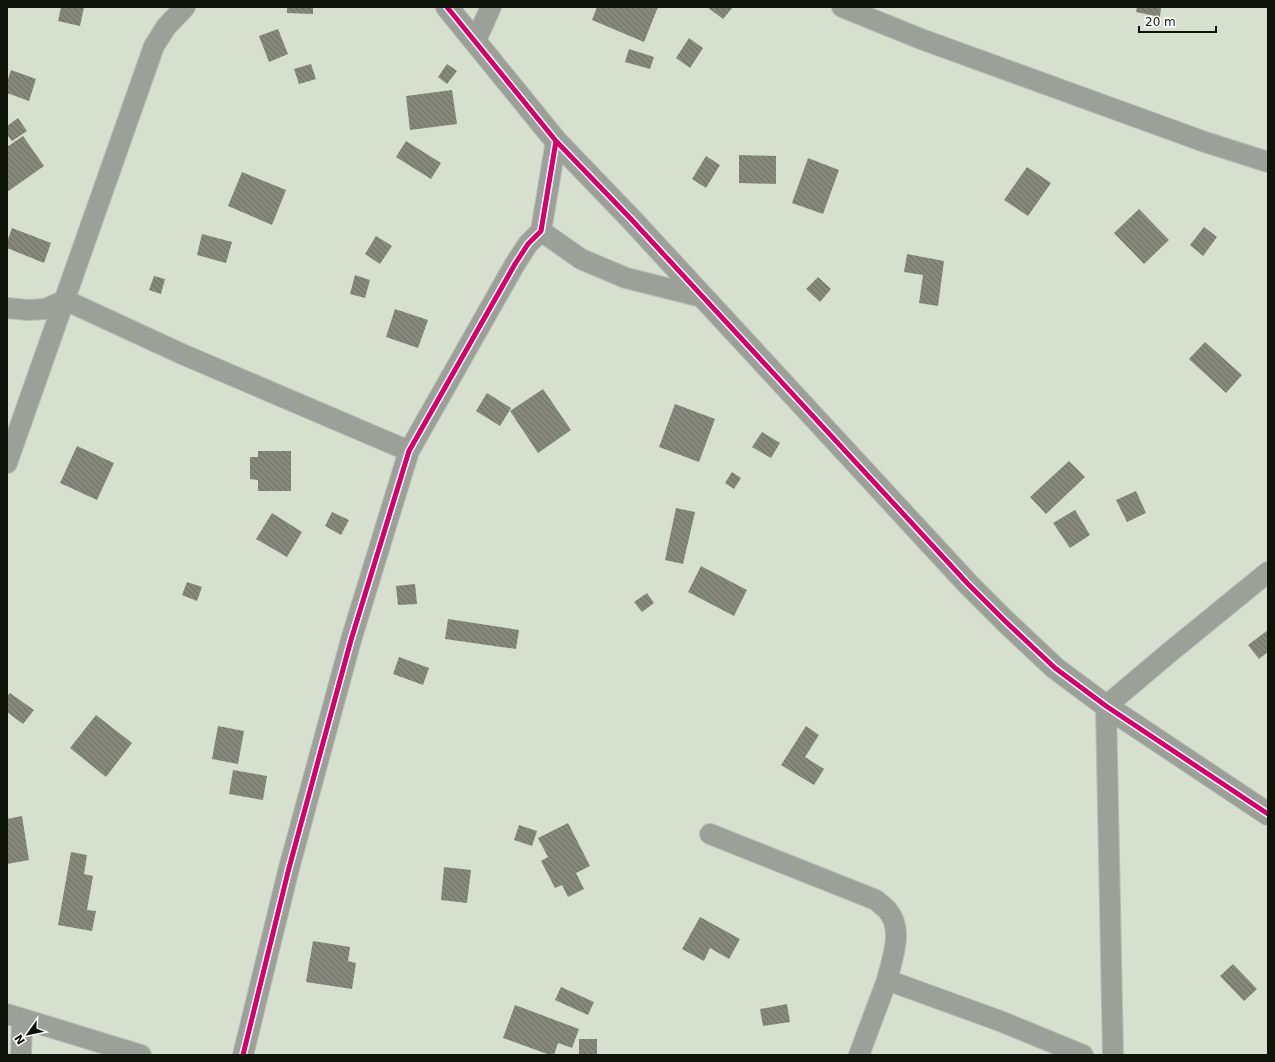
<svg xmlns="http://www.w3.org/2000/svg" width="1275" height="1062" font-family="'DejaVu Sans',sans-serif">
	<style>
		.building { fill: url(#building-back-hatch) }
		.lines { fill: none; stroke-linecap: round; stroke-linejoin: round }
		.minor-casing { stroke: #b7bdb1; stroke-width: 22 }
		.tertiary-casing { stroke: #b7bdb1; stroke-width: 24 }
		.minor { stroke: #9ba099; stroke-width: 20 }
		.tertiary { stroke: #9ba099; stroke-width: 22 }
		.cycleway-casing { stroke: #fff; stroke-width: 8 }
		.cycleway { stroke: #d6006c; stroke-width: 5 }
	</style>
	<defs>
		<pattern id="building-back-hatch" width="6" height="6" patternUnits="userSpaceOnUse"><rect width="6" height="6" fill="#86887b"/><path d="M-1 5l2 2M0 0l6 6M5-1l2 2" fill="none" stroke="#6c6e63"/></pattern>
	</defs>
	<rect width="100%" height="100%" fill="#d7dfcf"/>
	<path class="building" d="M61,7H84L80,26L58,21Z
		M287,7H313V14L287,13Z
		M597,7H658L644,42L592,20Z
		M707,7H733L723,19Z
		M1137,7H1161L1160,17L1136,12Z
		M278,29L288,54L269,62L259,36Z
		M689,38L703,48L690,68L676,58Z
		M629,49L654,57L650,69L625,62Z
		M311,64L316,79L299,84L294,69Z
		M447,64L457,71L447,84L438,77Z
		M11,70L36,79L29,101L7,93V82Z
		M452,90L457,124L410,130L406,96Z
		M18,118L27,131L12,141L7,135V126Z
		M23,136L44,166L7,192V147Z
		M406,141L441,163L431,179L396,157Z
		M739,155L776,156V184L739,183Z
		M706,156L720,165L706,188L692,179Z
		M808,158L839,170L823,214L792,203Z
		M1027,167L1051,183L1028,216L1004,200Z
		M242,172L286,190L272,225L228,206Z
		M1139,209L1169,240L1144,264L1114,233Z
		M1204,227L1217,237L1203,256L1190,245Z
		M12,228L51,243L44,263L7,248V242Z
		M202,234L232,242L226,263L197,255Z
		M376,236L392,246L380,264L365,254Z
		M907,254L944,261L938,306L919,303L923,275L904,272Z
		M355,275L370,280L365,298L350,294Z
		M154,276L165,279L161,294L149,290Z
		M818,277L831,289L820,302L806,289Z
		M395,309L428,320L418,348L386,337Z
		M1205,342L1242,375L1226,393L1189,359Z
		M543,389L571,430L538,453L510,411Z
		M487,393L511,408L500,426L476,411Z
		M675,404L715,419L699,462L659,447Z
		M762,432L780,443L771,458L752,447Z
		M77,446L114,463L97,500L60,483Z
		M258,451H291V491H258V480L250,479V457H258Z
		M1069,461L1085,477L1046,514L1030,497Z
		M732,472L741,478L734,489L725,483Z
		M1136,491L1146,513L1127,522L1116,500Z
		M676,508L695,512L683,564L665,560Z
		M1075,510L1090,535L1070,548L1053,523Z
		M332,512L349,520L341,535L325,526Z
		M272,513L302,532L287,557L256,539Z
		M701,566L747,590L734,616L688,592Z
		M187,582L202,587L197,601L182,595Z
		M415,584L417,604L398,605L396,586Z
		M647,593L654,603L642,612L634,602Z
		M448,619L519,630L516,649L445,639Z
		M1268,630V652L1259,659L1248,645Z
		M399,657L429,668L423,685L393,674Z
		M10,693L34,710L23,724L7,712V696Z
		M96,715L132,743L106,777L70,748Z
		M218,726L244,731L238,764L212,759Z
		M806,726L819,735L805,757L824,769L814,785L781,765Z
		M233,770L267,776L263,800L229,794Z
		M22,816L29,860L7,864V819Z
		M568,823L590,866L576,873L584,889L568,897L562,885L555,888L541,861L548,857L538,838Z
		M519,825L537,831L532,846L514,840Z
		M71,852L87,855L84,874L93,876L87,910L96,911L92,931L58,925Z
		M444,867L471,870L467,903L441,900Z
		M700,917L740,939L729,959L710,948L704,961L682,949Z
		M313,941L350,947L348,961L356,963L352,989L306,982Z
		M1233,964L1257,989L1244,1001L1220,976Z
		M561,987L594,1002L588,1015L555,1000Z
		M787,1004L790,1022L763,1026L760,1009Z
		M515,1005L579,1029L572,1048L558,1043L554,1055H550L503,1038Z
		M579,1039H597V1055H579Z"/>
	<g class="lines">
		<defs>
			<path id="minor" d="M842,7L921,39L1205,142L1268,162
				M475,42L491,7
				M541,231L581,259L626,278L702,297
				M7,308L28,310L45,309L65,300L182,354L409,451
				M7,463L154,46L166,27L185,7
				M710,834L876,900C880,904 885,907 888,911C904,930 892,959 887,980
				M7,1014L141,1055
				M21,1055L22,1020
				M243,1055L289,868L351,640L409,451L515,264L528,244L541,231L556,141
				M859,1055L887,980L1000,1021L1083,1055
				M1113,1055L1106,706L1170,652L1268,572"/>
			<path id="tertiary" d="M447,7L556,141L631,219L968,584L1005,621L1055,668L1106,706L1268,814"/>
		</defs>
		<use href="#minor" class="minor-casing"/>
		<use href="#tertiary" class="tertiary-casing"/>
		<use href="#minor" class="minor"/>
		<use href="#tertiary" class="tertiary"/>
		<defs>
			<path id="cycleway" d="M447,7L556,141L631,219L968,584L1005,621L1055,668L1106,706L1268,814
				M243,1055L289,868L351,640L409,451L515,264L528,244L541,231L556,141"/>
		</defs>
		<use href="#cycleway" class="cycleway-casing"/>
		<use href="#cycleway" class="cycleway"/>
	</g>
	<rect width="1275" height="1062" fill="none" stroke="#0f140a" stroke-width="16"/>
	<g transform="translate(28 1034) rotate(237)" stroke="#ffffff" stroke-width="3" paint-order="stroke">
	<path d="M0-3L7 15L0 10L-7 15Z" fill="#0f140a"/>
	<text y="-6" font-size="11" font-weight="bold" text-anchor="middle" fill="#0f140a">N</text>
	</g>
	<path d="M1139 26v6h77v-6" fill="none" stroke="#0f140a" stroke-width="2"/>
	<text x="1145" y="26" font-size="12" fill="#0f140a" stroke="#ffffff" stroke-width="3" paint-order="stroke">20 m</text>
</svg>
